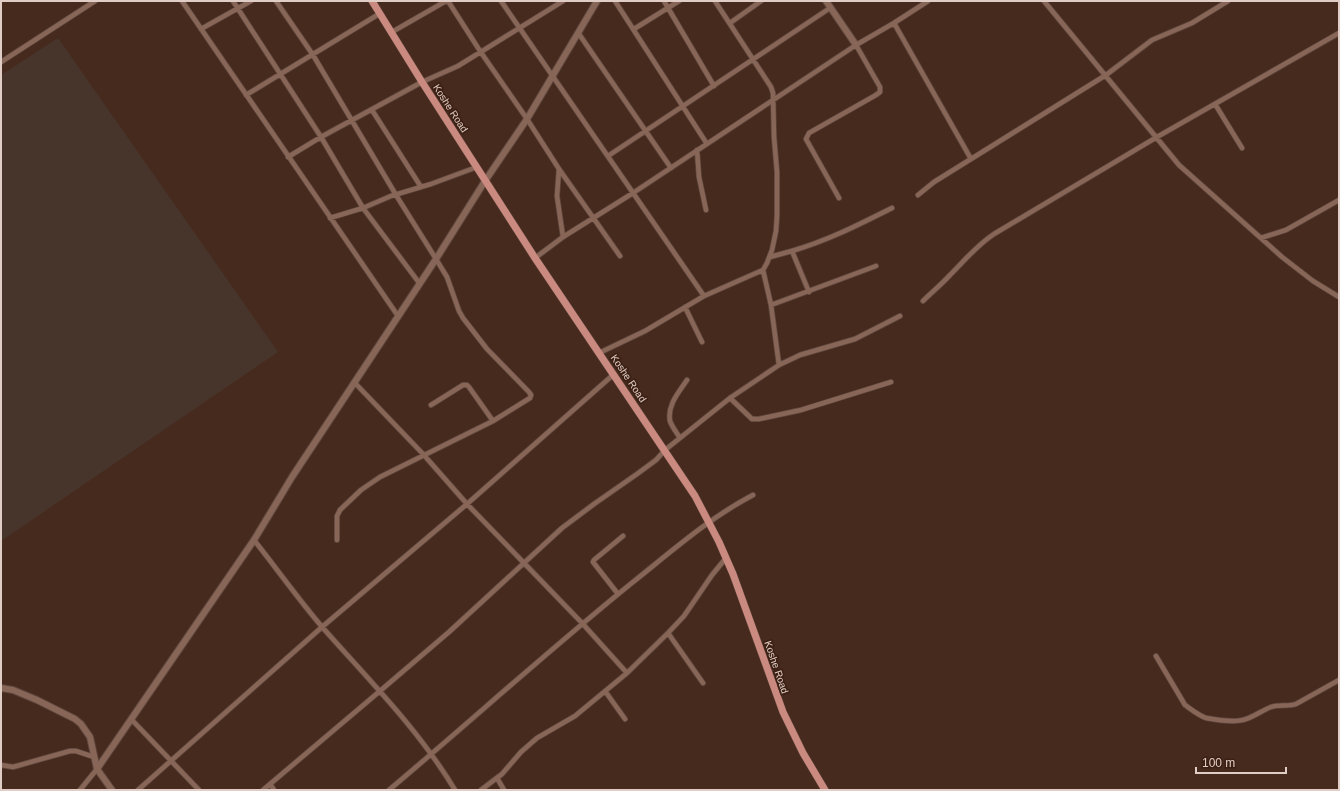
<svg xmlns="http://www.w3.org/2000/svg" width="1340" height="791" font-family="Helvetica,sans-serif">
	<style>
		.industrial { fill: #47352c }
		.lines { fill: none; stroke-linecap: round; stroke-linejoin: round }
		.minor-casing { stroke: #5e463c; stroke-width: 6 }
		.tertiary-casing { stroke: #5e463c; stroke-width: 8 }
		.primary-casing { stroke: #5e463c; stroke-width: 8 }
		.minor { stroke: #876658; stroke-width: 4.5 }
		.tertiary { stroke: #876658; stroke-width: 6 }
		.primary { stroke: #cb8a80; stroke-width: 7 }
		.labels { text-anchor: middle; stroke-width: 3.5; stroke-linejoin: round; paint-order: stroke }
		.street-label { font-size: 10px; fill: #e0cdc5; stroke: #3c2014 }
	</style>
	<rect width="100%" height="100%" fill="#472a1e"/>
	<path class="industrial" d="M58,38L278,352L1,541V75Z"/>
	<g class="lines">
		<defs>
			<path id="minor" d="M182,1L398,316
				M233,1L321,137L363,208L420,284
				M276,1L313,55L396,195L436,259L447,277L459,311L463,318L487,349L529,392L531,395L530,398L493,421L380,477L361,490L340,510L337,516V540
				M448,1L480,51L527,119L559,169L620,256
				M501,1L704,296
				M615,1L707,144
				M664,1L714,86
				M1044,1L1179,165L1282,257L1313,281L1339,297
				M730,23L761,1
				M894,23L971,159
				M201,29L251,1
				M634,29L679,1
				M392,32L446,1
				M579,34L671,168
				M1,62L95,1
				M246,95L379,14
				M1215,104L1242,148
				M372,110L421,187
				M697,150L699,177L706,210
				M608,156L830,8
				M288,157L321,137L422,82L458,66L563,1
				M918,195L934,182L1106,75L1152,40L1192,23L1228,1
				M839,198L806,139L809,133L876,95L880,92V87L856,45
				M330,218L363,208L391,196L431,184L477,167
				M563,237L633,193L856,45L894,23L928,1
				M1261,238L1286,230L1339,200
				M770,257L792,251
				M535,258L563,237L557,196L559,169
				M763,270L771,305L779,365
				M809,292L792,251C829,240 858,225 892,208
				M923,301C932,292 942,284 950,275C965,260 976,246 994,234L1157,137L1339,33
				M771,305L876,266
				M685,307L702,342
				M599,353L645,331L704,296L763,270L767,263L772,250L776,231L777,216V172L774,137L773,93L771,87L715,1
				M354,382L423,454L467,504L582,623L627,673
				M730,398L752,419H759L801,410L891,382
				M431,405L463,385H467L469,387L493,421
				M680,438C677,433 672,427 670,421C667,405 679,392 687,380
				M254,540C277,569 299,600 323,628C369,680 419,730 455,790
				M618,594L593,562L594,560L623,536
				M668,633L703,683
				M1156,656L1185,705C1192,710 1198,715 1206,718C1217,720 1236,723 1246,719C1255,716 1263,710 1271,707C1279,704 1288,707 1296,704L1339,680
				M605,691L625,719
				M131,719L199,790
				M1,765L13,767L70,751H76L94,757
				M497,778L504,790
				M270,784L274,790
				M80,790L97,769
				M138,790L322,627L467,504L614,374
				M263,790L380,691L449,632L562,528L594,504L637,474L656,460L665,450L730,398L779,365L800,355L855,339L900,316
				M389,790C471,721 550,649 633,582C672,551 709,518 753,495
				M481,790L502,774L521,752L537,738L575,716L627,673L668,633L684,616L712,575L726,558"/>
			<path id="tertiary" d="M826,1L856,45
				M1,688L13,690L37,700L75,719L81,724L90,737L97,769L112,790
				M97,769L254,540L292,477L436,259L485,181L527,119L597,1"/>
			<path id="primary" d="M372,1L422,82L535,258L695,496L719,542L733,574L783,712L803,753L825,790"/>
		</defs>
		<use href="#minor" class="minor-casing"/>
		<use href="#tertiary" class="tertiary-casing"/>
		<use href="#primary" class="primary-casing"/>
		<use href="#minor" class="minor"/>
		<use href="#tertiary" class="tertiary"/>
		<use href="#primary" class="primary"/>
	</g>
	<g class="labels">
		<g class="street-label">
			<text transform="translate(451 108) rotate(57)" y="4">Koshe Road</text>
			<text transform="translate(629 378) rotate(56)" y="4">Koshe Road</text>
			<text transform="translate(777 667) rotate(71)" y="4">Koshe Road</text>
		</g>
	</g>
	<rect width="1340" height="791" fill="none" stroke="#e0cdc5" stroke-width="4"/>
	<path d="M1196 767v6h90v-6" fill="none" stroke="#e0cdc5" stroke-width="2"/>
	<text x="1202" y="767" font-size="12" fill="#e0cdc5" stroke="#3c2014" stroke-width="3" paint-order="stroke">100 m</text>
</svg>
